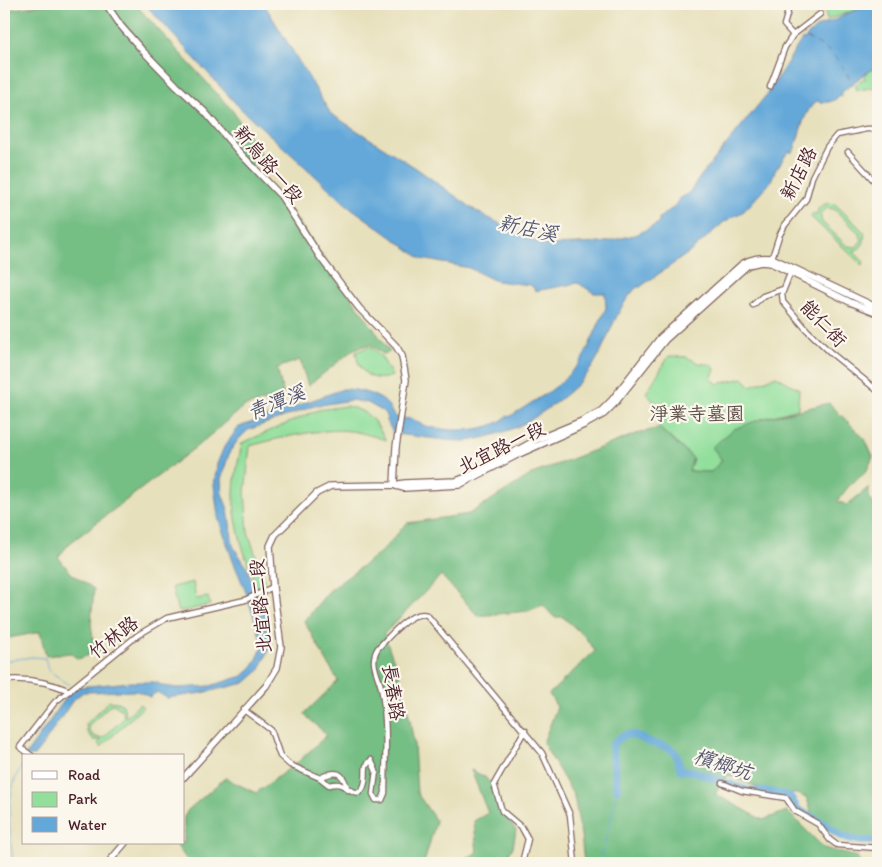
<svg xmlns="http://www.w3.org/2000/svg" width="882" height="867" font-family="Itim,'LXGW WenKai TC',sans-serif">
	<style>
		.green { fill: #92df9c; stroke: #6e7f64; fill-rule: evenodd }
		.forest { fill: #75be84; stroke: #606e58 }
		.water { fill: #64a8d9; stroke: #576482 }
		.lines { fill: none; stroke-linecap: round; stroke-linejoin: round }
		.stream { stroke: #64a8d9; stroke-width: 1 }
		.river { stroke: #64a8d9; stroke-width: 8 }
		.ferry { stroke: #545671; stroke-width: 1; stroke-dasharray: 6 5; stroke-linecap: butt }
		.minor-casing { stroke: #81635e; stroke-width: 7 }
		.major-casing { stroke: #81635e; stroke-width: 8 }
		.minor { stroke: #fff; stroke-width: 4.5 }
		.major { stroke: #fff; stroke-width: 5.5 }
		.labels { text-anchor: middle; stroke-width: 4.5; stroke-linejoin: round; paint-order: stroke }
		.street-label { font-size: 19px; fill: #4a1f2b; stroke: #fbf7ec }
		.park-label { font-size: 19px; fill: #5c4f47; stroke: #fbf7ec }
		.water-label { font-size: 20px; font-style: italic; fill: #545671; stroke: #fbf7ec }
	</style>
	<rect width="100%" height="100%" fill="#fbf7ec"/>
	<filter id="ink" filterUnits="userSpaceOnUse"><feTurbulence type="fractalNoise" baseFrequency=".02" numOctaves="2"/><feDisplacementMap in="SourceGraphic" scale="10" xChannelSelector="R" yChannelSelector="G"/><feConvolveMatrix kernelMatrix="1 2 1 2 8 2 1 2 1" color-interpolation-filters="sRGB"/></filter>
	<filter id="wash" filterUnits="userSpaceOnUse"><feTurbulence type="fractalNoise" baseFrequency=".0096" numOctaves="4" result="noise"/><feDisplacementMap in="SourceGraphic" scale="20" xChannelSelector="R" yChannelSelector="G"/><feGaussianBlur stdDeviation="1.12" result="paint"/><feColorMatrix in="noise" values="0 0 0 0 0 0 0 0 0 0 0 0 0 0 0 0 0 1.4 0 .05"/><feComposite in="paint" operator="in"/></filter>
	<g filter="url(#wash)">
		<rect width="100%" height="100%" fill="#e7e0bc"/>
		<path class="green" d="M831,4H872L827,20L824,8Z
			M878,66V87L857,90L855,85L863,79H865L864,74Z
			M828,203L835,204L864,232C866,241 863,249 853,251L864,262L862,265L810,216L813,213L816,216L819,207ZM827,208L834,209L859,233L862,240L856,247L847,246L822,222L820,214Z
			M370,346L381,356L392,376C372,384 358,372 356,352Z
			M669,356L686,357L699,363L713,365L715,370L711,379L718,384L743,378L751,386L776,376L799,389L798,409L761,419L712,447L722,460L711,472L689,471L693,458L659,428L663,411L646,393Z
			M346,406C371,412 373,419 386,440C376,437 367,434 357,432C328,426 278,438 250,446L245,493L248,532L264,580L257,588C246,560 233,523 234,493C234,477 239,459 242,443L318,410Z
			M193,582L196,599L208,597L210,605L178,612L172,587Z
			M109,701L117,702L123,705L126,717L140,704L143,707L101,747L98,744L101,740H94L87,732L86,724ZM113,704L121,709L124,716L122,720L103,738C95,738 88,734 89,725L110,705Z"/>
		<path class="forest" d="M48,4H135L232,110L263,157L252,168L283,200L390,352L383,354L370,344L354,349L308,386L300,360L277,368L284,396L245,406L196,447L70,543L58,557L72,574L94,589L91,623L93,639L106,649L78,659L70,653L46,656L40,632L4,639V7L6,10Z
			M829,403L865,439L873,457L866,472L849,486L837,501L847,505L869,487V498L878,509V840L850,842L812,815L807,798L797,794L764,790L728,775L715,794L763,820L787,811L824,848L857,857L860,863H584L581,835L574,796L543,743L557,707L549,694L595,651L584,636L563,617H554L543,605L528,611L478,616L441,575C423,595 403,614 384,634L399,675L410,720L414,744L417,793L436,821L424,863H189L175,843H184V817L188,810L225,778L256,793L298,762L327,735L304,714L338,681L304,621L329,591L382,551L407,523L469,514L532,474L636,434L659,428L693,458L689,471L711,472L722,460L712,447L734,429L761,419Z
			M471,770L485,777L495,789L501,811L516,830L513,847L503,863H454L477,853L474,821L488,813Z"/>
		<path class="water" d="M145,4H264L331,114L416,168L479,213L536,242L550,245L601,243L638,234L659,223V218L674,207L679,199L689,193L700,177L768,93L802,39L804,40L806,38V37L817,27L837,19L846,14L873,4H878V66L864,74L841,93V97L839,96C834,102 825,104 817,101C804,109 800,134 795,148L793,152H788L775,171L770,183L744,211L724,222L690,252L640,287H637C614,310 609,341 592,367C580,386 545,412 525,423C513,430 480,440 466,441C443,441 418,436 394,434L386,420L387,416L382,411L368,403L352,400L314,406L248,430L238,440L230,451L221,479L222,494L228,509L233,546L246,566L265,616L269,650L259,671L245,683L202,693L167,698L157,692L150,697L137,691L83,692L73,700L42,746L34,756H25L68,695L78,687L130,682H156L163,686L177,688L210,686L243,676L255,663L263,646L246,592L233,561L218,517L214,485L217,464L224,447L239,427L343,389C357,389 379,394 388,405C392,410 391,415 397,417C402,419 408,418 412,419C417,421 421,425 426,426C448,432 490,433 507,416L509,417L555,388L582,361L606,308L605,293H594L578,283L535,291L534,288L530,285L496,281L469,268L422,259L347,205L238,106Z"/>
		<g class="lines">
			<path class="stream" d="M578,365L587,351
				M551,390L562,382
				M4,661L32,657L45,658L48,670L71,686
				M141,862L142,863
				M13,863C10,829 3,793 24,762
				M599,863L615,803L617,789"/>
			<path class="river" d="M617,789L612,745C615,742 620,737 625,735C634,732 644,741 652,743C660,746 671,745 676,755C679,760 678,765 681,770L693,771L749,791L769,792L789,796L798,810L825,824L841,836L856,840
				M860,841H878"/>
			<path class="ferry" d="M806,38C830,47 843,63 853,86"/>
		</g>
	</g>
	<g filter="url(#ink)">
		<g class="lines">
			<defs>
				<path id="minor" d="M785,4L788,11L784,25L793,35
					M770,87L785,47L793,35L820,14
					M878,133V134
					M848,152L878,185
					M771,261L779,236L785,225L806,199L812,177L827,147L837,135L866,129H878
					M791,271L782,294L783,302L807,330L831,353L878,391
					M753,305L763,296L783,289
					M4,680C26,678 49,682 70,691
					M244,710L271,730L280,756L290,765L320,778L329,785C333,784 338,783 341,785C351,789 361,801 365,782C366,777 365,771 366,766L371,760L376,771L373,794L376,800H382L385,793C385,760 388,725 382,692C380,677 368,663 378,648C389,637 411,609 427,615L542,753L570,815L575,863
					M32,756L20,747L55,702L138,635L167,618L245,600L273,587
					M320,778C337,769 343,772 348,790
					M722,783L742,791L786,798L795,811L818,824L830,840L837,845L878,848
					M522,863L528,839L522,828L502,811L494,784L525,730"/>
				<path id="major" d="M106,4L121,26L142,50L177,86L205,112L238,151L281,196L320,257L359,308L396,346L402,356L406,380L396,447L394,485
					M396,486L404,488L459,485L519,454L584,425L604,414L615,403L665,340L748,265L761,262L771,263L850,302L878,313
					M184,777L266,686L277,668L281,647L273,587L270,546L275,535L317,493L331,486L394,485L405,483L456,481L469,476L536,440L582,421L601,411L612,400L660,338L742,264C752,258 760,257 772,258L878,308
					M108,863L125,843"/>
			</defs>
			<use href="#minor" class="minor-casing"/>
			<use href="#major" class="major-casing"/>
			<use href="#minor" class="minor"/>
			<use href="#major" class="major"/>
		</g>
	</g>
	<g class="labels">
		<g class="street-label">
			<text transform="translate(269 164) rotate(50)" y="7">新烏路一段</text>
			<text transform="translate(798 173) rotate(-63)" y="7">新店路</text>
			<text transform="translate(824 323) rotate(46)" y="7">能仁街</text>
			<text transform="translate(501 447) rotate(-26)" y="7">北宜路一段</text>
			<text transform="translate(260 606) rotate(-95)" y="7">北宜路二段</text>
			<text transform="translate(113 637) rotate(-38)" y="7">竹林路</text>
			<text transform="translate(394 692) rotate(81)" y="7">長春路</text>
		</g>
		<g class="park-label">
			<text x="697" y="420">淨業寺墓園</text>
		</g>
		<g class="water-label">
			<text transform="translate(528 228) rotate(12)" y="7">新店溪</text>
			<text transform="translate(276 402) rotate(-22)" y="7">青潭溪</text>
			<text transform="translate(723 764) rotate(18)" y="7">檳榔坑</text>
		</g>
	</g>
	<rect width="882" height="867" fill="none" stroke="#fbf7ec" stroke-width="20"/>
	<rect x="22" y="754" width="162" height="90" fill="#fbf7ec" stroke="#b4a19f"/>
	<rect x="32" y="771" width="25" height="8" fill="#ffffff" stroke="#b4a19f"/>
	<text x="68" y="780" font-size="15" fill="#4a1f2b">Road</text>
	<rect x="32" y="792" width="25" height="15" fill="#92df9c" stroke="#b4a19f"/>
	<text x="68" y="804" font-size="15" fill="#4a1f2b">Park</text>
	<rect x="32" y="817" width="25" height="15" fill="#64a8d9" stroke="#b4a19f"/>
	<text x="68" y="830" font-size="15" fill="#4a1f2b">Water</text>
</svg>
